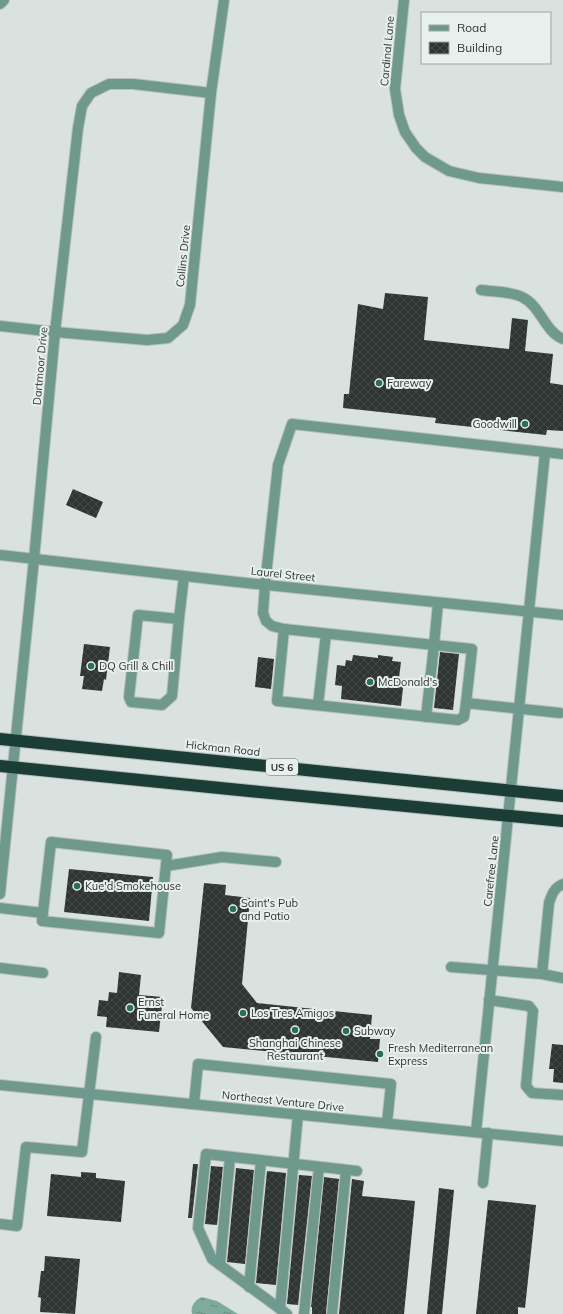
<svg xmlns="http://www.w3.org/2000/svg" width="563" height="1314" font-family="Mulish,sans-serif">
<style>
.water{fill:url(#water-ripples)}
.building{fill:url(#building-cross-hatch)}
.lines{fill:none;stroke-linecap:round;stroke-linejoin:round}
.minor-casing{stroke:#b8bfbd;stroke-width:12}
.highway-casing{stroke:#b8bfbd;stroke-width:14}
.minor{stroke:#6f998c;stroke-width:10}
.highway{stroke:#1a3e35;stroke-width:12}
.poi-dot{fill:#2b6d5c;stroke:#e7f0ed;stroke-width:1.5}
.labels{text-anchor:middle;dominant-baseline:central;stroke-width:4;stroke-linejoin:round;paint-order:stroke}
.shield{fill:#e7f0ed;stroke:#686c6b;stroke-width:1}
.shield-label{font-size:10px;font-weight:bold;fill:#313433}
.street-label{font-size:11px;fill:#313433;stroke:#e7f0ed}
.poi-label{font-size:11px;fill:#313433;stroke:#e7f0ed;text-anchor:start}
</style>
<defs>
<pattern id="water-ripples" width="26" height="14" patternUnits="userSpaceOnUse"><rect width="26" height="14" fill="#7eab9d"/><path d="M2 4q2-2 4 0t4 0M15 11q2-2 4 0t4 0" fill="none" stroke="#688c81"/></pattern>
<pattern id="building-cross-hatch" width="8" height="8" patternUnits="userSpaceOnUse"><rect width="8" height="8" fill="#2e3533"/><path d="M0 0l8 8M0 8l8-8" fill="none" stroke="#444a48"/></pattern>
</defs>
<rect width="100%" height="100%" fill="#dae2e0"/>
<path class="water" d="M202 1297 217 1301 238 1314H192C190 1306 195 1300 202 1297Z"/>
<g class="building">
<polygon points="385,293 428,297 424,340 509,349 512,318 528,320 525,351 553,354 550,383 563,385 563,431 547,430 546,435 435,423 436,418 343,408 344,394 349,394 358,304 383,309"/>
<polygon points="73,489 103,502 96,518 66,505"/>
<polygon points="84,644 110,647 106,680 104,679 102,691 82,689 84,676 80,676"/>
<polygon points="440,652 459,654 453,710 434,708"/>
<polygon points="353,655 378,658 378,655 393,657 392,661 401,662 399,678 404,679 401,706 341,699 342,686 335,685 337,665 345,666 346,660 352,661"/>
<polygon points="258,657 274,659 271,689 255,687"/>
<polygon points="69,869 153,877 149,921 64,912"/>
<polygon points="204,883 226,885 225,895 250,898 242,984 257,1003 372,1015 370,1039 380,1039 378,1062 223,1047 191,1008"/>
<polygon points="119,972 141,975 139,995 163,997 159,1032 106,1027 107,1017 97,1016 99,1000 108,1001 109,992 117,993"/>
<polygon points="552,1044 563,1045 563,1083 553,1082 554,1069 549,1069"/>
<polygon points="193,1164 198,1164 192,1218 188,1218"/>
<polygon points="211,1166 223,1167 217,1225 205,1224"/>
<polygon points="236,1168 254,1170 245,1264 227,1262"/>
<polygon points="267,1171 286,1173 276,1285 256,1283"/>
<polygon points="81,1172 96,1173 96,1178 125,1181 121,1222 47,1216 51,1174 81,1177"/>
<polygon points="299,1175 312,1176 298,1305 287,1304"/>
<polygon points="324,1177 339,1179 326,1314 312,1314 312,1307 311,1307"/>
<polygon points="352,1179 364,1181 362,1196 415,1201 404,1314 339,1314"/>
<polygon points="439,1188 454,1190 442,1314 427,1314"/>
<polygon points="488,1200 536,1205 525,1308 518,1307 518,1314 476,1314"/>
<polygon points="45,1256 80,1259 75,1314 40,1312 41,1298 38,1297 41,1271 44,1271"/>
</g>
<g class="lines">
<g class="minor-casing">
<g id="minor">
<polyline points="404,0 395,89 399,115 405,132 416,148 425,157 449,171 479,178 563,187"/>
<polyline points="0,4 4,0"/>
<path d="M481 290C494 292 510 291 522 297 541 306 544 331 563 339"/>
<polyline points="0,326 55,332 147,340 168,338 183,325 190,305 211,93 224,0"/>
<polyline points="0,555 246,583 563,615"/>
<polyline points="438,603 434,645 472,649 466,703 560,713"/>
<polyline points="179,619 172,696 162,705 131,702 129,697 138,615 179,619 184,576"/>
<polyline points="284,629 277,701 458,720 464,717 466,703"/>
<polyline points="318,705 326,634"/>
<polyline points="426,717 434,645 284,629 272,626 266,621 263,613 265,585 278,465 292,424 563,454"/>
<polygon points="51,842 167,855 159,933 42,921"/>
<polyline points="166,866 222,857 276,862"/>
<polyline points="0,894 34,559 55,332 78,128 82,106 91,93 109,84 133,84 211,93"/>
<polyline points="0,908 43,913"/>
<polyline points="451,967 542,974 563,978"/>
<polyline points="0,968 43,973"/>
<path d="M542 974 549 903C552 894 554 888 563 884"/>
<polyline points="489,1000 529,1006 533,1011 526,1086 532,1093 563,1095"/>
<polyline points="0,1085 563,1141"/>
<polyline points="194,1104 198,1064 391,1084 387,1123"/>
<polyline points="476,1132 545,453"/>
<polyline points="483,1183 488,1133"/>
<polyline points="0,1224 17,1226 26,1147 82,1152 96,1037"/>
<polyline points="220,1265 230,1157"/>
<polyline points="249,1287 261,1161"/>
<polyline points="280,1309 298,1114"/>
<polyline points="287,1314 212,1259 198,1228 206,1154 357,1171"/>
<polyline points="304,1314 319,1167"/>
<polyline points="332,1314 346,1170"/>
</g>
</g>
<g class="highway-casing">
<g id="highway">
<polyline points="0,739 563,796"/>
<polyline points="0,766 260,792 563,821"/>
</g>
</g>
<use href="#minor" class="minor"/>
<use href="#highway" class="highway"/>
</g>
<g class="poi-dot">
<circle cx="379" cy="383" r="4"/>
<circle cx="525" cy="424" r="4"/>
<circle cx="91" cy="666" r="4"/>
<circle cx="370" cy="682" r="4"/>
<circle cx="77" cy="886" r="4"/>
<circle cx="233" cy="909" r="4"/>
<circle cx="130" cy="1008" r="4"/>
<circle cx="243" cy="1013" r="4"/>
<circle cx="295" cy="1030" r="4"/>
<circle cx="346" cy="1031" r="4"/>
<circle cx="380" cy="1054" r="4"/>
</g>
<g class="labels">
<rect class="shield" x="266" y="759" width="32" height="16" rx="3"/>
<g class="shield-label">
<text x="282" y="767">US 6</text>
</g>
<g class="street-label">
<text transform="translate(387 51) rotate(-85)">Cardinal Lane</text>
<text transform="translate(183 256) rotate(-84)">Collins Drive</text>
<text transform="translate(40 366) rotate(-85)">Dartmoor Drive</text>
<text transform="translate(283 574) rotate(6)">Laurel Street</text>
<text transform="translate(223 748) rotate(6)">Hickman Road</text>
<text transform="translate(491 871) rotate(-84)">Carefree Lane</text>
<text transform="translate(283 1101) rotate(6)">Northeast Venture Drive</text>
</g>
<g class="poi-label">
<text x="387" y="383">Fareway</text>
<text x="517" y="424" text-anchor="end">Goodwill</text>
<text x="99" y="666">DQ Grill &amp; Chill</text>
<text x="378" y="682">McDonald's</text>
<text x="85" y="886">Kue'd Smokehouse</text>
<text x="241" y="903">Saint's Pub<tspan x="241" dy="13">and Patio</tspan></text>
<text x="138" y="1002">Ernst<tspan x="138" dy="13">Funeral Home</tspan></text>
<text x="251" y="1013">Los Tres Amigos</text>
<text x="354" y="1031">Subway</text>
<text x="295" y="1043" text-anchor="middle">Shanghai Chinese<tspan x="295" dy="13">Restaurant</tspan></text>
<text x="388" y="1048">Fresh Mediterranean<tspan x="388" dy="13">Express</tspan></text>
</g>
</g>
<rect x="421" y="12" width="130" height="52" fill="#e7f0ed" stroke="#9ea5a3"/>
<rect x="429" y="25" width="20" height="6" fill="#6f998c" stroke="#9ea5a3"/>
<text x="457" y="32" font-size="12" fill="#313433">Road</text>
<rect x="429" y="42" width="20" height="12" fill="url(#building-cross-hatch)" stroke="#9ea5a3"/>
<text x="457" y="52" font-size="12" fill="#313433">Building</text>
</svg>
